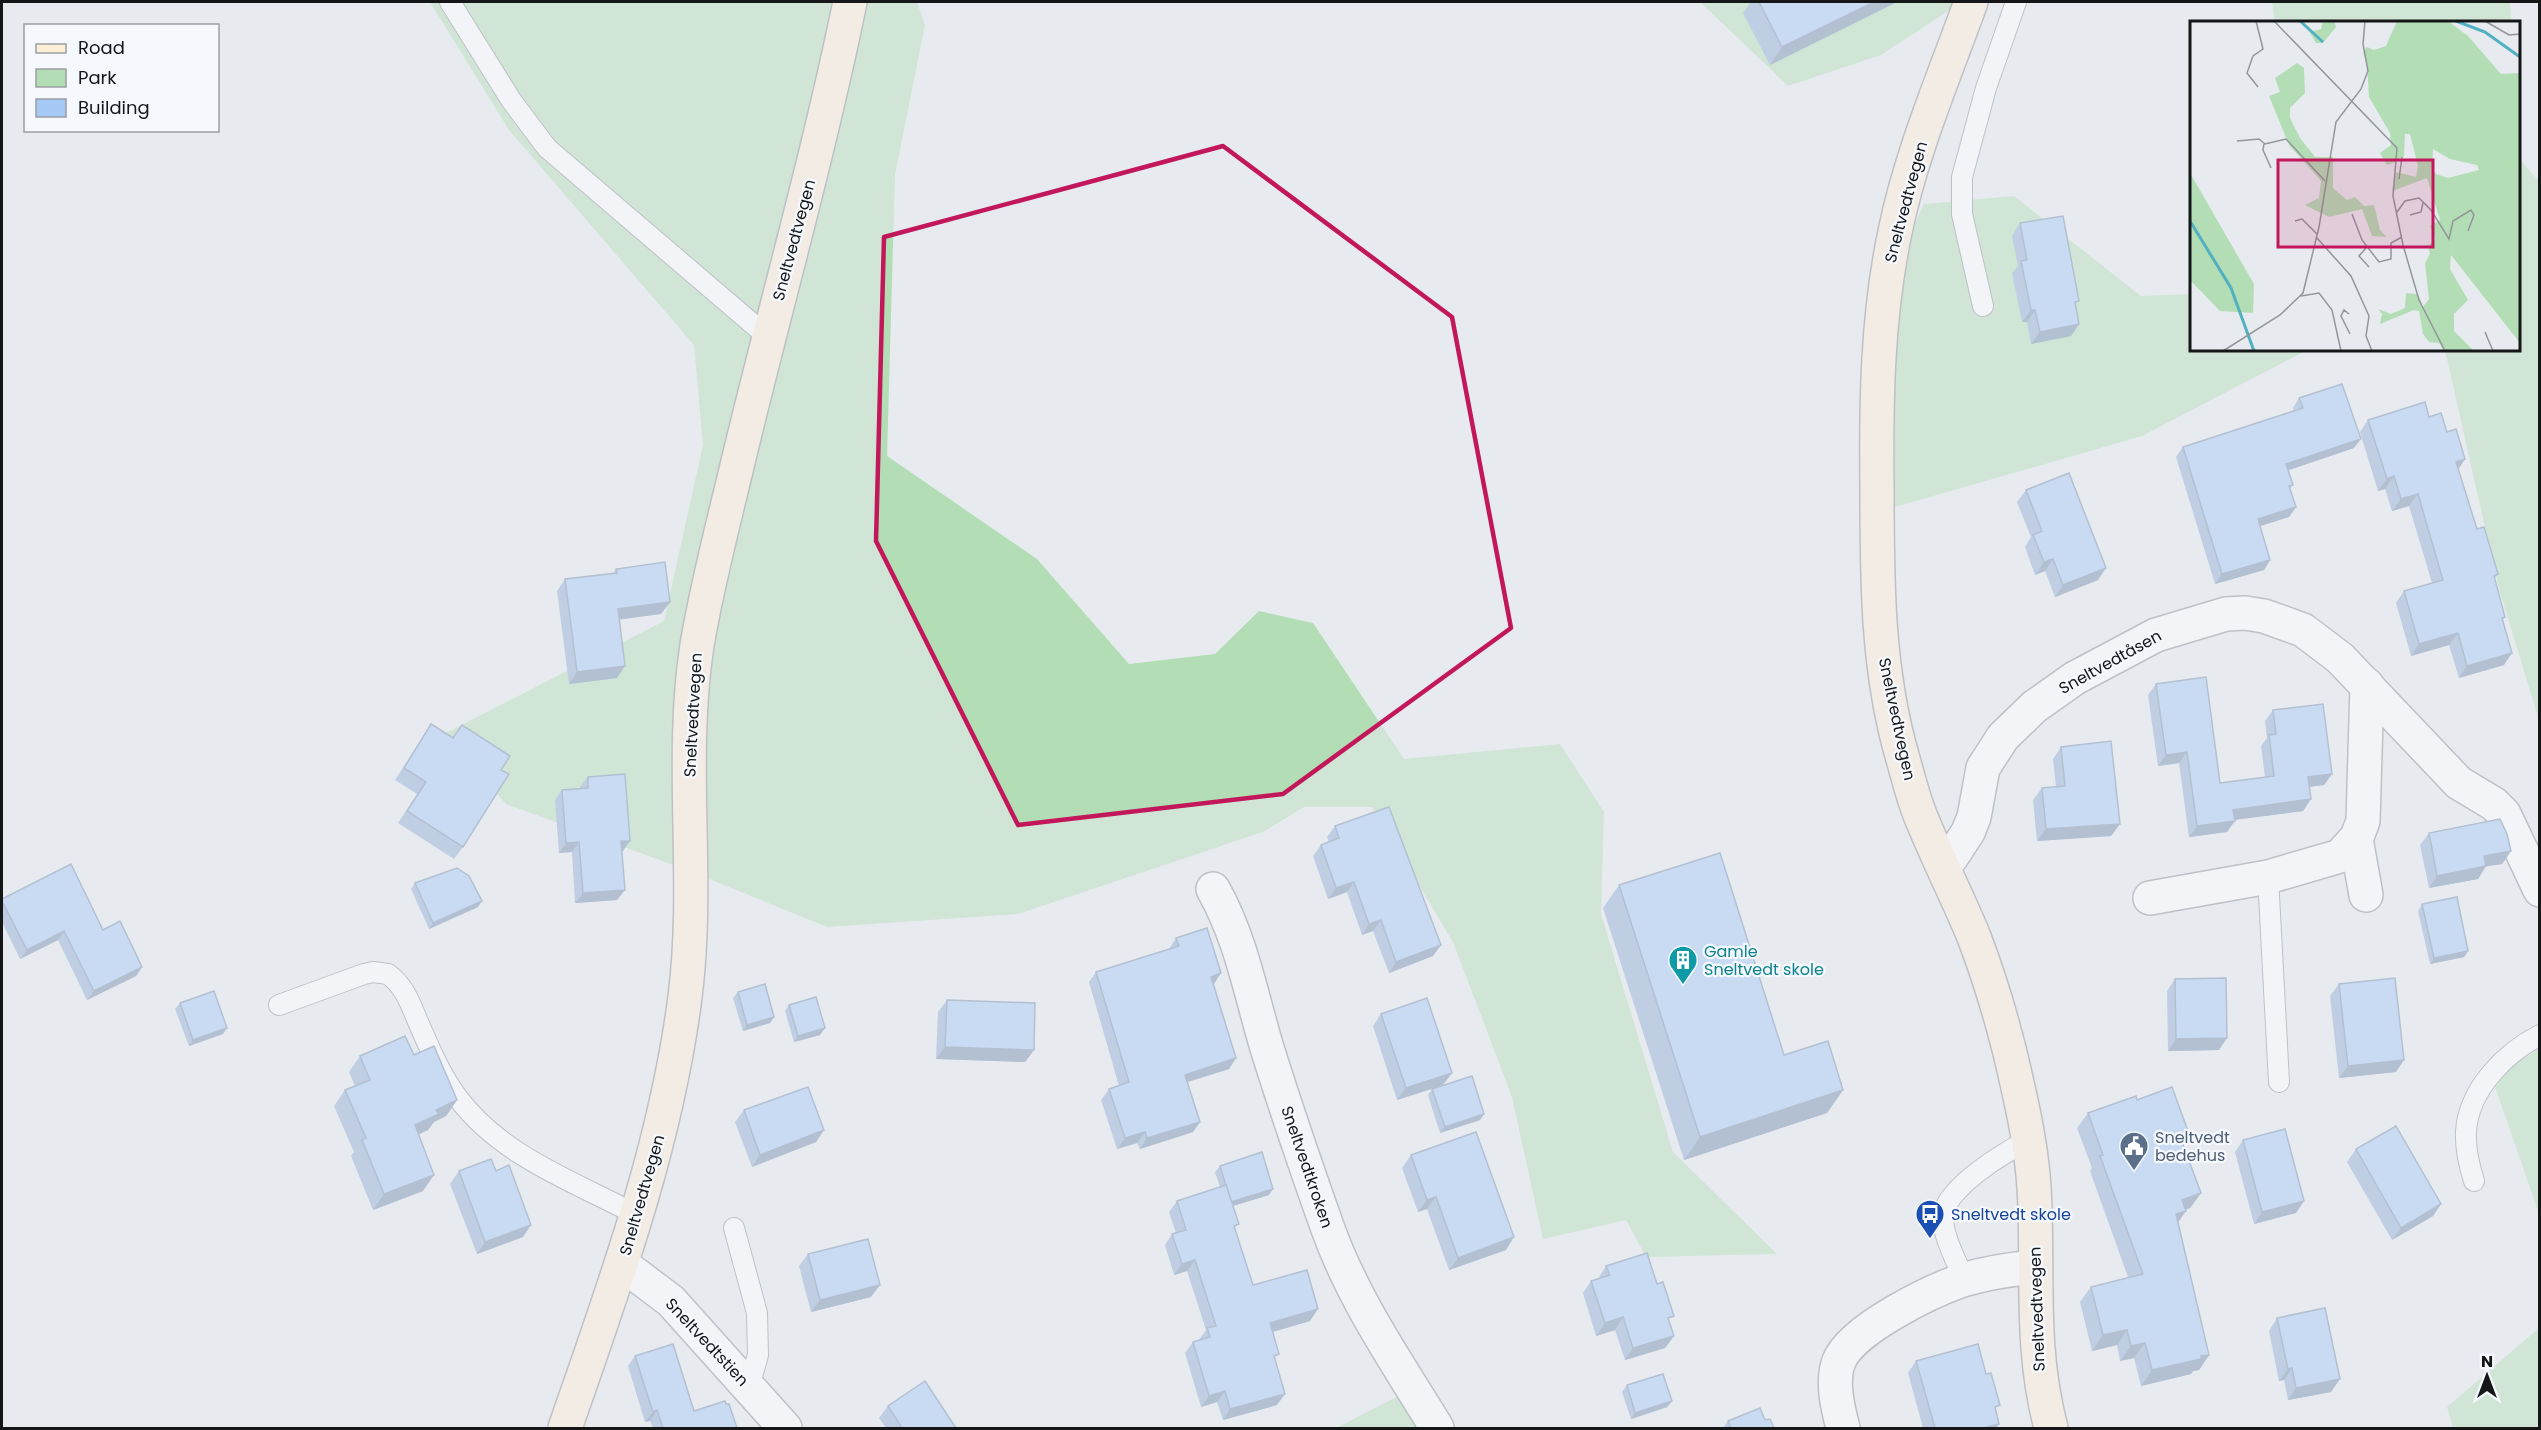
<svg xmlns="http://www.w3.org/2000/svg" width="2541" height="1430" font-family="Poppins,sans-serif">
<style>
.green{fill:#b3ddb5}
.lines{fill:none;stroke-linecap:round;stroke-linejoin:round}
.lane-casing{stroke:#8b8e93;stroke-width:22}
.street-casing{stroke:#8b8e93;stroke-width:36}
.secondary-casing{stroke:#8b8e93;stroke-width:36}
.lane{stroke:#fff;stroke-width:20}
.street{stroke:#fff;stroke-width:33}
.secondary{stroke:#feeed6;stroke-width:33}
.wall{fill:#8eacd3}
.shaded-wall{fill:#748cac}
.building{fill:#a5c8f5;stroke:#748cac;stroke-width:1.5}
.marked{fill:none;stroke:#c2185b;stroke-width:4.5;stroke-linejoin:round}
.labels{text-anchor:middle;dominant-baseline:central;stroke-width:4.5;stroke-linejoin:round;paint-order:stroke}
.street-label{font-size:16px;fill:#141617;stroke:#f5f9fe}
.culture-label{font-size:16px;fill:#0d838f;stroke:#f5f9fe;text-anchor:start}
.service-label{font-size:16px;fill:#4e5e75;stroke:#f5f9fe;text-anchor:start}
.transit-label{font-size:16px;fill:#164399;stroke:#f5f9fe;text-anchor:start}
.inset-river{fill:none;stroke:#52b1c1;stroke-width:3}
.inset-road{fill:none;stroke:#939699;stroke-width:1.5}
.view{fill:#c2185b;fill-opacity:0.15;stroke:#c2185b;stroke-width:3}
.inset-edge{fill:none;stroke:#141617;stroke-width:3}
</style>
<rect width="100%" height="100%" fill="#e7ebf0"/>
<g class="green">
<polygon points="430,2 917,2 925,25 895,175 887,456 1037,559 1129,664 1215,654 1259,611 1313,623 1404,759 1560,744 1604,812 1601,914 1673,1152 1777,1254 1646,1257 1626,1220 1543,1239 1512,1097 1453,942 1372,807 1304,807 1263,832 1018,914 827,927 687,870 506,804 444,734 664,621 703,445 694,345 509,130"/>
<polygon points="1700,2 1962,2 1881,55 1788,86"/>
<polygon points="2272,2 2510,2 2511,22 2275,22"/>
<polygon points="2519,159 2540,182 2539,720 2499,589 2445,350 2518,350"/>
<polygon points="2014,196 2141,296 2191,294 2192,350 2307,350 2142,436 1871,514 1894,270 1924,204"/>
<polygon points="2539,1049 2539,1214 2492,1078"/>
<polygon points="2539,1328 2539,1428 2453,1428 2447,1407"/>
<polygon points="1416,1387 1444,1428 1336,1428"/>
</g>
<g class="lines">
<g class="lane-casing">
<g id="lane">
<polyline points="450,2 511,100 547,148 768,337"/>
<polyline points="1983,306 1962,214 1962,177 1986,88 2016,2"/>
<polyline points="2268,877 2279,1082"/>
<path d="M279 1005 364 974 373 972 388 974C405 986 411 1006 419 1024 430 1049 441 1076 458 1098 501 1156 575 1182 637 1215"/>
<path d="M2474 1181C2469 1165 2465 1148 2466 1131 2469 1089 2505 1053 2540 1035"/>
<polyline points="734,1228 757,1313 758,1355 749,1387"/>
<path d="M1964 1280C1957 1261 1943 1238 1943 1217 1943 1190 2005 1151 2028 1141"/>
</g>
</g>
<g class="street-casing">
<g id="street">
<polyline points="2356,839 2366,895"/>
<polyline points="1942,864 1951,858 1968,832 1974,817 1983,768 2003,737 2034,707 2075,678 2156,635 2226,614 2245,613 2264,616 2303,630 2340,658 2459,783 2494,804 2504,814 2540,890"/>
<path d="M1213 889C1241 938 1251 995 1267 1048 1286 1109 1307 1170 1328 1229 1354 1301 1398 1364 1437 1428"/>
<polyline points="2150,898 2268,877 2340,856 2357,837 2363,821 2367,685"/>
<polyline points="622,1264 671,1301 785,1428"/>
<path d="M1843 1428C1838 1409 1831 1381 1839 1361 1852 1329 1931 1291 1963 1280 1986 1273 2012 1269 2035 1267"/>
</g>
</g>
<g class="secondary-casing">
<g id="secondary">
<path d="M1971 2C1944 77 1911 153 1895 232 1877 317 1876 403 1877 489 1877 580 1877 671 1903 759 1909 780 1914 802 1923 822 1939 861 1958 898 1974 937 1993 987 2008 1040 2019 1092 2026 1123 2032 1156 2034 1187 2039 1271 2029 1345 2051 1428"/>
<path d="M565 1428C614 1287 666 1146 685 997 700 880 679 762 697 645 707 585 723 525 737 466 774 311 818 158 850 2"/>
</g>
</g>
<use href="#lane" class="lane"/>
<use href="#street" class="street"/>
<use href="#secondary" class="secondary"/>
</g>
<g class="wall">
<polygon points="1751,2 1897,2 1770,65 1743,13"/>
<polygon points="2020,223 2076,306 2079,324 2071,336 2031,344 2027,322 2022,322 2012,273 2018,266 2012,236"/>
<polygon points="2299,398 2354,448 2289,470 2293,485 2290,489 2296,507 2289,517 2260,526 2270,560 2264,570 2215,584 2176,457 2183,447 2294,411 2293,408"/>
<polygon points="2429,417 2447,432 2465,459 2458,469 2477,529 2498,574 2494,579 2505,617 2503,620 2504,665 2459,678 2449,645 2411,656 2396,603 2404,591 2432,583 2409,506 2392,511 2385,489 2378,491 2360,432 2368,420"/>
<polygon points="2026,490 2098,580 2055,597 2045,571 2035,575 2025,547 2031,537 2017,502"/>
<polygon points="616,569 670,602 661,614 619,619 617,678 569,684 557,591 565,579 613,573"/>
<polygon points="2156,684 2220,783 2265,777 2261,746 2267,738 2265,721 2273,710 2332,774 2324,785 2309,787 2311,799 2303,811 2234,820 2227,832 2189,837 2179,763 2158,766 2148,695"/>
<polygon points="431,724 453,738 462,725 501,770 463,847 454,859 398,823 417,794 395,780"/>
<polygon points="2061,747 2120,824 2111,836 2037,841 2033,800 2042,788 2056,787 2053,759"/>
<polygon points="588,777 623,851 622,851 617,900 575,903 572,852 559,853 555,800 562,790 580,789 580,787"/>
<polygon points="1335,826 1433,956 1389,973 1373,931 1362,935 1347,892 1328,899 1313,856 1321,845 1329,842 1327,837"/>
<polygon points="2429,833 2511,851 2502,864 2486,866 2478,879 2429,888 2420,845"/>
<polygon points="415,883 478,907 429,929 411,889"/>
<polygon points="1619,885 1784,1055 1843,1090 1827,1113 1684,1160 1603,908"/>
<polygon points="2,899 103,930 142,967 136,976 87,1000 58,940 20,959 2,922"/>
<polygon points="2422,904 2468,951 2464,957 2430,964 2418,911"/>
<polygon points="1176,938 1214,984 1236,1058 1229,1069 1187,1082 1200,1122 1193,1132 1140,1149 1137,1143 1117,1149 1101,1100 1109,1089 1119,1086 1089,982 1096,972 1169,949"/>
<polygon points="2175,979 2219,1050 2168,1051 2167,991"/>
<polygon points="2339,984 2396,1072 2339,1078 2330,996"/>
<polygon points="738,992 774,1017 770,1023 743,1031 733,998"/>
<polygon points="947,1000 1034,1050 1025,1062 936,1059 938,1012"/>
<polygon points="180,1003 223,1034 189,1046 175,1009"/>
<polygon points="789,1005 820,1035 794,1042 785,1011"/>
<polygon points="1381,1014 1443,1085 1484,1114 1480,1120 1440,1133 1428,1095 1432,1089 1397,1100 1373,1026"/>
<polygon points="414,1055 457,1100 446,1116 434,1122 428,1130 419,1134 423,1191 373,1210 351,1156 354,1152 334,1106 345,1090 355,1086 349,1072 360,1056"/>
<polygon points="2137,1100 2181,1140 2201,1193 2190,1208 2185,1210 2178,1222 2209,1355 2199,1370 2193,1371 2191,1374 2141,1386 2134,1358 2120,1361 2117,1345 2092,1351 2080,1302 2091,1287 2128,1277 2090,1171 2092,1168 2077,1128 2088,1113"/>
<polygon points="744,1110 824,1130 816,1142 752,1167 735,1122"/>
<polygon points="2243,1140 2296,1213 2254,1224 2235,1152"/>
<polygon points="2356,1149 2441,1204 2433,1216 2392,1240 2347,1162"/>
<polygon points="1411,1155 1506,1250 1449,1270 1427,1209 1418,1212 1402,1168"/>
<polygon points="1220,1166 1269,1195 1233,1206 1235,1229 1253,1285 1310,1321 1272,1332 1275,1360 1277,1405 1223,1420 1217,1402 1201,1407 1185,1353 1193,1342 1199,1340 1206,1330 1187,1271 1174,1275 1165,1245 1172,1234 1176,1233 1169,1212 1177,1201 1220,1187 1215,1172"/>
<polygon points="459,1171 523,1237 477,1254 450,1184"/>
<polygon points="808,1254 871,1297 811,1312 799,1266"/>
<polygon points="1606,1266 1670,1323 1674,1336 1665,1348 1625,1360 1615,1330 1596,1336 1583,1293 1591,1281 1598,1279"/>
<polygon points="2277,1318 2331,1392 2288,1400 2284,1380 2279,1381 2269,1331"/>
<polygon points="635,1356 694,1411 737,1428 653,1428 650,1421 645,1422 628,1366"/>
<polygon points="1916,1361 1996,1411 1999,1424 1996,1428 1923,1428 1908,1373"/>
<polygon points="1627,1385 1672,1401 1667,1407 1631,1419 1622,1392"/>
<polygon points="888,1406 956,1428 886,1428 879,1418"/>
<polygon points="1765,1420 1774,1428 1723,1428 1728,1421"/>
</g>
<g class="shaded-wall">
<polygon points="1874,2 1897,2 1770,65 1782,47"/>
<polygon points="2031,310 2035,310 2027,322 2022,322"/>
<polygon points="2079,324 2071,336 2031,344 2040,332"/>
<polygon points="2361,439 2354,448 2280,473 2286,464"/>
<polygon points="2465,459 2457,471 2456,462"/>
<polygon points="2394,476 2385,489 2378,491 2387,479"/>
<polygon points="2418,494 2409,506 2392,511 2401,499"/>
<polygon points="2296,507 2289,517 2251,529 2258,519"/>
<polygon points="2053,559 2045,571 2035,575 2044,562"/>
<polygon points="2270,560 2264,570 2215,584 2222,574"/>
<polygon points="2106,568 2098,580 2055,597 2063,585"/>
<polygon points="670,602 661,614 609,621 618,609"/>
<polygon points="2458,633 2449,645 2411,656 2419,644"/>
<polygon points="2512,653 2504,665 2459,678 2467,666"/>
<polygon points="625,666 617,678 569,684 577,672"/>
<polygon points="2187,752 2179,763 2158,766 2166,755"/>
<polygon points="2332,774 2324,785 2300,788 2308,777"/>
<polygon points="2311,799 2303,811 2225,821 2233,810"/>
<polygon points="2235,821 2227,832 2189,837 2197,826"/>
<polygon points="2120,824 2111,836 2037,841 2046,829"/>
<polygon points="621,841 630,841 623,851 614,851"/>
<polygon points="579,842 572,852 559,853 566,843"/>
<polygon points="2511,851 2502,864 2476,868 2484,856"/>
<polygon points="2486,866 2478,879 2429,888 2437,876"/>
<polygon points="1354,882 1347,892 1328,899 1336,888"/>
<polygon points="625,890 617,900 575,903 583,893"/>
<polygon points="482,901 478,907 429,929 433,923"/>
<polygon points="1381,920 1373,931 1362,935 1369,924"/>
<polygon points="64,931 58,940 20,959 27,950"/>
<polygon points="1441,945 1433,956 1389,973 1396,962"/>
<polygon points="2468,951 2464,957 2430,964 2434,958"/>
<polygon points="142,967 136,976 87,1000 94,991"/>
<polygon points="1221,973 1214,984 1211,977"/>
<polygon points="774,1017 770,1023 743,1031 747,1025"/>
<polygon points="227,1028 223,1034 189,1046 193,1040"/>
<polygon points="825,1028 820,1035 794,1042 798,1036"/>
<polygon points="2227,1038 2219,1050 2168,1051 2176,1039"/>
<polygon points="945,1047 1034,1050 1025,1062 936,1059"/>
<polygon points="1236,1058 1229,1069 1178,1085 1185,1075"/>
<polygon points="2404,1060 2396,1072 2339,1078 2348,1066"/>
<polygon points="1452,1073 1443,1085 1397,1100 1406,1088"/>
<polygon points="1843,1090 1827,1113 1684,1160 1700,1137"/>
<polygon points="457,1100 446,1116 434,1122 428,1130 404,1141 415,1125 436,1110"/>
<polygon points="1484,1114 1480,1120 1440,1133 1445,1127"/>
<polygon points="1200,1122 1193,1132 1140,1149 1147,1138"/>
<polygon points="824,1130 816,1142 752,1167 760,1155"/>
<polygon points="2188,1131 2177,1146 2179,1134"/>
<polygon points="1145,1132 1137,1143 1117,1149 1125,1138"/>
<polygon points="434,1175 423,1191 373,1210 384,1194"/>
<polygon points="1273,1189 1269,1195 1226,1208 1231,1202"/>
<polygon points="2201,1193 2190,1208 2171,1215 2182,1200"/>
<polygon points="1436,1197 1427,1209 1418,1212 1427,1200"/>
<polygon points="2304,1201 2296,1213 2254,1224 2262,1212"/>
<polygon points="2441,1204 2433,1216 2392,1240 2401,1228"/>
<polygon points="2186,1211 2175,1227 2176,1214"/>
<polygon points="531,1225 523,1237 477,1254 485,1242"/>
<polygon points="1514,1237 1506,1250 1449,1270 1458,1258"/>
<polygon points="1195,1260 1187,1271 1174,1275 1182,1264"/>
<polygon points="880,1285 871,1297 811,1312 820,1300"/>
<polygon points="1318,1309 1310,1321 1262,1335 1270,1323"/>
<polygon points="1623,1317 1615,1330 1596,1336 1605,1323"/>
<polygon points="2127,1330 2117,1345 2092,1351 2103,1335"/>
<polygon points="1674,1336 1665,1348 1625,1360 1633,1348"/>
<polygon points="2145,1343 2134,1358 2120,1361 2131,1346"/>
<polygon points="2209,1355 2199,1370 2193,1371 2191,1374 2141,1386 2152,1370"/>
<polygon points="2292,1368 2284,1380 2279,1381 2288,1369"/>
<polygon points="2340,1379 2331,1392 2288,1400 2296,1388"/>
<polygon points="1225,1391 1217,1402 1201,1407 1209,1396"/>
<polygon points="1285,1394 1277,1405 1223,1420 1230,1409"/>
<polygon points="1672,1401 1667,1407 1631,1419 1635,1413"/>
<polygon points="657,1410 650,1421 645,1422 653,1412"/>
<polygon points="1999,1424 1996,1428 1983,1428"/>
</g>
<g class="building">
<polygon points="1759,2 1874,2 1782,47"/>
<polygon points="2063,216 2079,301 2075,302 2079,324 2040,332 2035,310 2031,310 2021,261 2027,260 2020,223"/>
<polygon points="2342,384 2361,439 2286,464 2293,485 2289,486 2296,507 2258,519 2270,560 2222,574 2183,447 2303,408 2299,398"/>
<polygon points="2425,402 2429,417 2441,413 2447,432 2456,429 2465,459 2456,462 2477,529 2484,527 2498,574 2494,576 2505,617 2502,618 2512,653 2467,666 2458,633 2419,644 2404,591 2443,580 2418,494 2401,499 2394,476 2387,479 2368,420"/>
<polygon points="2069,473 2106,568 2063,585 2053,559 2044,562 2033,535 2042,531 2026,490"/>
<polygon points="665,562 670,602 618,609 625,666 577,672 565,579 617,573 616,569"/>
<polygon points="2206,677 2220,783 2274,776 2269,735 2276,734 2273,710 2323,704 2332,774 2308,777 2311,799 2233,810 2235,821 2197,826 2187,752 2166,755 2156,684"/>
<polygon points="431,724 453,738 462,725 510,756 501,770 509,774 463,847 407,811 426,782 404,768"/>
<polygon points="2111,741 2120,824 2046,829 2042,788 2065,786 2061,747"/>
<polygon points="625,774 630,841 621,841 625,890 583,893 579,842 566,843 562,790 588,788 588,777"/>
<polygon points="1389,807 1441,945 1396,962 1381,920 1369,924 1354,882 1336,888 1321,845 1339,838 1335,826"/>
<polygon points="2500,819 2507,834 2511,851 2484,856 2486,866 2437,876 2429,833"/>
<polygon points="1720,853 1784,1055 1828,1041 1843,1090 1700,1137 1619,885"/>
<polygon points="71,864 103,930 120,921 142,967 94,991 64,931 27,950 2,901 2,899"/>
<polygon points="457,868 469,876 482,901 433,923 415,883"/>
<polygon points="2457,897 2468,951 2434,958 2422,904"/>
<polygon points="1207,928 1221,973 1211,977 1236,1058 1185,1075 1200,1122 1147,1138 1145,1132 1125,1138 1109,1089 1129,1082 1096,972 1179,946 1176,938"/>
<polygon points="2226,978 2227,1038 2176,1039 2175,979"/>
<polygon points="2395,978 2404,1060 2348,1066 2339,984"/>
<polygon points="765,984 774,1017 747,1025 738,992"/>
<polygon points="214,991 227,1028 193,1040 180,1003"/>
<polygon points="816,997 825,1028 798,1036 789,1005"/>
<polygon points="1427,998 1452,1073 1406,1088 1381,1014"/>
<polygon points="947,1000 1035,1003 1034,1050 945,1047"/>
<polygon points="405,1036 414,1055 434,1046 457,1100 436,1110 439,1114 415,1125 434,1175 384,1194 362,1140 366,1138 345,1090 370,1080 360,1056"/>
<polygon points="1472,1076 1484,1114 1445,1127 1432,1089"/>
<polygon points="808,1087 824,1130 760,1155 744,1110"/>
<polygon points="2172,1087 2188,1131 2179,1134 2201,1193 2182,1200 2186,1211 2176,1214 2209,1355 2201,1356 2201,1359 2152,1370 2145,1343 2131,1346 2127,1330 2103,1335 2091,1287 2143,1274 2100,1156 2103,1155 2088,1113 2136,1096 2137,1100"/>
<polygon points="2396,1126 2441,1204 2401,1228 2356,1149"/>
<polygon points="2285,1129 2304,1201 2262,1212 2243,1140"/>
<polygon points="1476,1132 1514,1237 1458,1258 1436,1197 1427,1200 1411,1155"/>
<polygon points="1262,1152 1273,1189 1231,1202 1220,1166"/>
<polygon points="491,1159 496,1171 509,1165 531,1225 485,1242 459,1171"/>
<polygon points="1226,1185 1239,1224 1234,1226 1253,1285 1307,1270 1318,1309 1270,1323 1279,1354 1274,1356 1285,1394 1230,1409 1225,1391 1209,1396 1193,1342 1210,1337 1207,1328 1216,1326 1195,1260 1182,1264 1172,1234 1186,1230 1177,1201"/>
<polygon points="868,1239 880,1285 820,1300 808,1254"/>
<polygon points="1647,1253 1657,1284 1663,1282 1674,1316 1668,1318 1674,1336 1633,1348 1623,1317 1605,1323 1591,1281 1610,1275 1606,1266"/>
<polygon points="2325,1308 2340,1379 2296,1388 2292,1368 2288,1369 2277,1318"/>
<polygon points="673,1344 694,1411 725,1401 726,1404 729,1404 737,1428 663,1428 657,1410 653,1412 635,1356"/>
<polygon points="1978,1344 1986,1374 1991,1373 2000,1405 1995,1407 1999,1424 1983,1428 1935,1428 1916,1361"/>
<polygon points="1663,1374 1672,1401 1635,1413 1627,1385"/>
<polygon points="925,1381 956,1428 902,1428 888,1406"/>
<polygon points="1760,1408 1765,1420 1770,1419 1774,1428 1731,1428 1728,1421"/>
</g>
<path d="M0 0H2541V1430H0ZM1223 146 1452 317 1511 628 1283 794 1018 825 876 541 884 237Z" fill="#e7ebf0" fill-opacity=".55" fill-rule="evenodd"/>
<path class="marked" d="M1223 146 1452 317 1511 628 1283 794 1018 825 876 541 884 237Z"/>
<defs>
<g id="building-pin" transform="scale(1.5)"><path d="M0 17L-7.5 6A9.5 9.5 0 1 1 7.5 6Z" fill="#0f9aa8" stroke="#f5f9fe"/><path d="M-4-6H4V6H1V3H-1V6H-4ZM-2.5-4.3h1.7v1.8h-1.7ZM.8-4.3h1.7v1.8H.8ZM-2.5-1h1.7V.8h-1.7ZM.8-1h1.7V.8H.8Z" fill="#fff"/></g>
<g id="civic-pin" transform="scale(1.5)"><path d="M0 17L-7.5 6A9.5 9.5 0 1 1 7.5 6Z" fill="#5c6f8a" stroke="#f5f9fe"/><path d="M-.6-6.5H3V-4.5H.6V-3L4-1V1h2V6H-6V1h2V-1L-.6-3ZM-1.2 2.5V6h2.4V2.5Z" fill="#fff"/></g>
<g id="bus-pin" transform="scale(1.5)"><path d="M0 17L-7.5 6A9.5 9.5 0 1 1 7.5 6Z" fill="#1a4fb4" stroke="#f5f9fe"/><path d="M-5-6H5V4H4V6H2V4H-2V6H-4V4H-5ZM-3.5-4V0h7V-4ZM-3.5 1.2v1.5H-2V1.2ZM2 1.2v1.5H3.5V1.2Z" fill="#fff"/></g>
</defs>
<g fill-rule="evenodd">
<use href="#building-pin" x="1683" y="960"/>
<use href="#civic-pin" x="2134" y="1146"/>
<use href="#bus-pin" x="1930" y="1214"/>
</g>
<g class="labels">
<g class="street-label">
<text transform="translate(1906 202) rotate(-75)">Sneltvedtvegen</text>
<text transform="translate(794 240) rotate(-75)">Sneltvedtvegen</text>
<text transform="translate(2110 662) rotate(-29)">Sneltvedtåsen</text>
<text transform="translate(693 715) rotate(-87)">Sneltvedtvegen</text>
<text transform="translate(1897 719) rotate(78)">Sneltvedtvegen</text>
<text transform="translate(1307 1167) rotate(71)">Sneltvedtkroken</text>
<text transform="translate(642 1195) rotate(-74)">Sneltvedtvegen</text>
<text transform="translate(2037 1309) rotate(-92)">Sneltvedtvegen</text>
<text transform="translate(707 1342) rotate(47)">Sneltvedtstien</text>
</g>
<g class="culture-label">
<text x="1704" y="951">Gamle<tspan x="1704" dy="18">Sneltvedt skole</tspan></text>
</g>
<g class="service-label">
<text x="2155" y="1137">Sneltvedt<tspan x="2155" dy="18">bedehus</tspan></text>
</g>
<g class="transit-label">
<text x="1951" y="1214">Sneltvedt skole</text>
</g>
</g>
<g transform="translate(2190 21)">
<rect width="330" height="330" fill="#e7ebf0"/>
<path d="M113 0 123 10 131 8 133 0H144L146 6 133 22H126ZM207 0H258L278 15 311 53 330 52V322L261 234 260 248 278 279 264 293V310L284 330H254L249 322 239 321 233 313 229 290 224 289 190 303 192 293 188 288 201 293 215 287 216 272 228 273 233 286 239 278 235 242 240 233 238 225 245 218 240 205 250 199 237 157 202 170 206 151 226 156 228 145 220 113H215L214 135 203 142 197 144 190 132 201 124 200 112 179 76 177 41 173 31 177 26 184 29 196 25ZM243 128 260 138 287 144 289 149 258 157 246 153 242 149ZM107 42 114 47 115 72 100 87V97L110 117 125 136H143V167L157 179 165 176 174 185 184 184 190 209 197 216 182 215 172 188 139 196 115 184 129 177 131 160 99 124 79 75 90 71 85 57ZM0 152 64 263 63 292 30 290 0 259Z" fill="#b3ddb5" fill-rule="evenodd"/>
<path class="inset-river" d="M110 0 133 21M266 0 295 11 330 36M0 200 41 267 64 330"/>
<path class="inset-road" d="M66 0 73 28 63 35 57 52 68 66M84 0 207 127 203 175 213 224 229 279 255 330M295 0 319 14 330 13M47 120 69 118 75 123 96 118 135 160M74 123 73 129 81 147M209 158 212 136M207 191 215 180 229 177 241 189 259 218 263 200 281 189 284 194 278 210M162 193 172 219 189 241 201 238V222L212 216M220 194 231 191 233 182M105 200 112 198 127 213M127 217 161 255 179 295 176 315 182 330M176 227 169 235 179 246M111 275 129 272 142 289 151 330M159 293 154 289 151 295 160 313M295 311 303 330M33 330 90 294 113 272 129 206 146 101 171 68 178 50 173 23 175 0"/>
<path class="view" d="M88 139H243V226H88Z"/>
<rect width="330" height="330" class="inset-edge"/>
</g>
<rect width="2541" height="1430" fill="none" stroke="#141617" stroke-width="6"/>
<rect x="24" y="24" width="195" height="108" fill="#f5f9fe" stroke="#9b9ea2" stroke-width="1.5"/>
<rect x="36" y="44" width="30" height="9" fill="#feeed6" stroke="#9b9ea2" stroke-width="1.5"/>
<text x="78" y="54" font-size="18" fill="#141617">Road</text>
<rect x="36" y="69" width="30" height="18" fill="#b3ddb5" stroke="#9b9ea2" stroke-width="1.5"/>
<text x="78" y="84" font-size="18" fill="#141617">Park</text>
<rect x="36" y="99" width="30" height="18" fill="#a5c8f5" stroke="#9b9ea2" stroke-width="1.5"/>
<text x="78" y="114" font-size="18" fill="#141617">Building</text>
<g transform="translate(2487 1376)" stroke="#f5f9fe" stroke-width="4.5" paint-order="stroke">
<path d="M0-4.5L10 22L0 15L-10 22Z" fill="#141617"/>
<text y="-9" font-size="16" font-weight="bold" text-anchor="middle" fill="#141617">N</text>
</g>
</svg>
